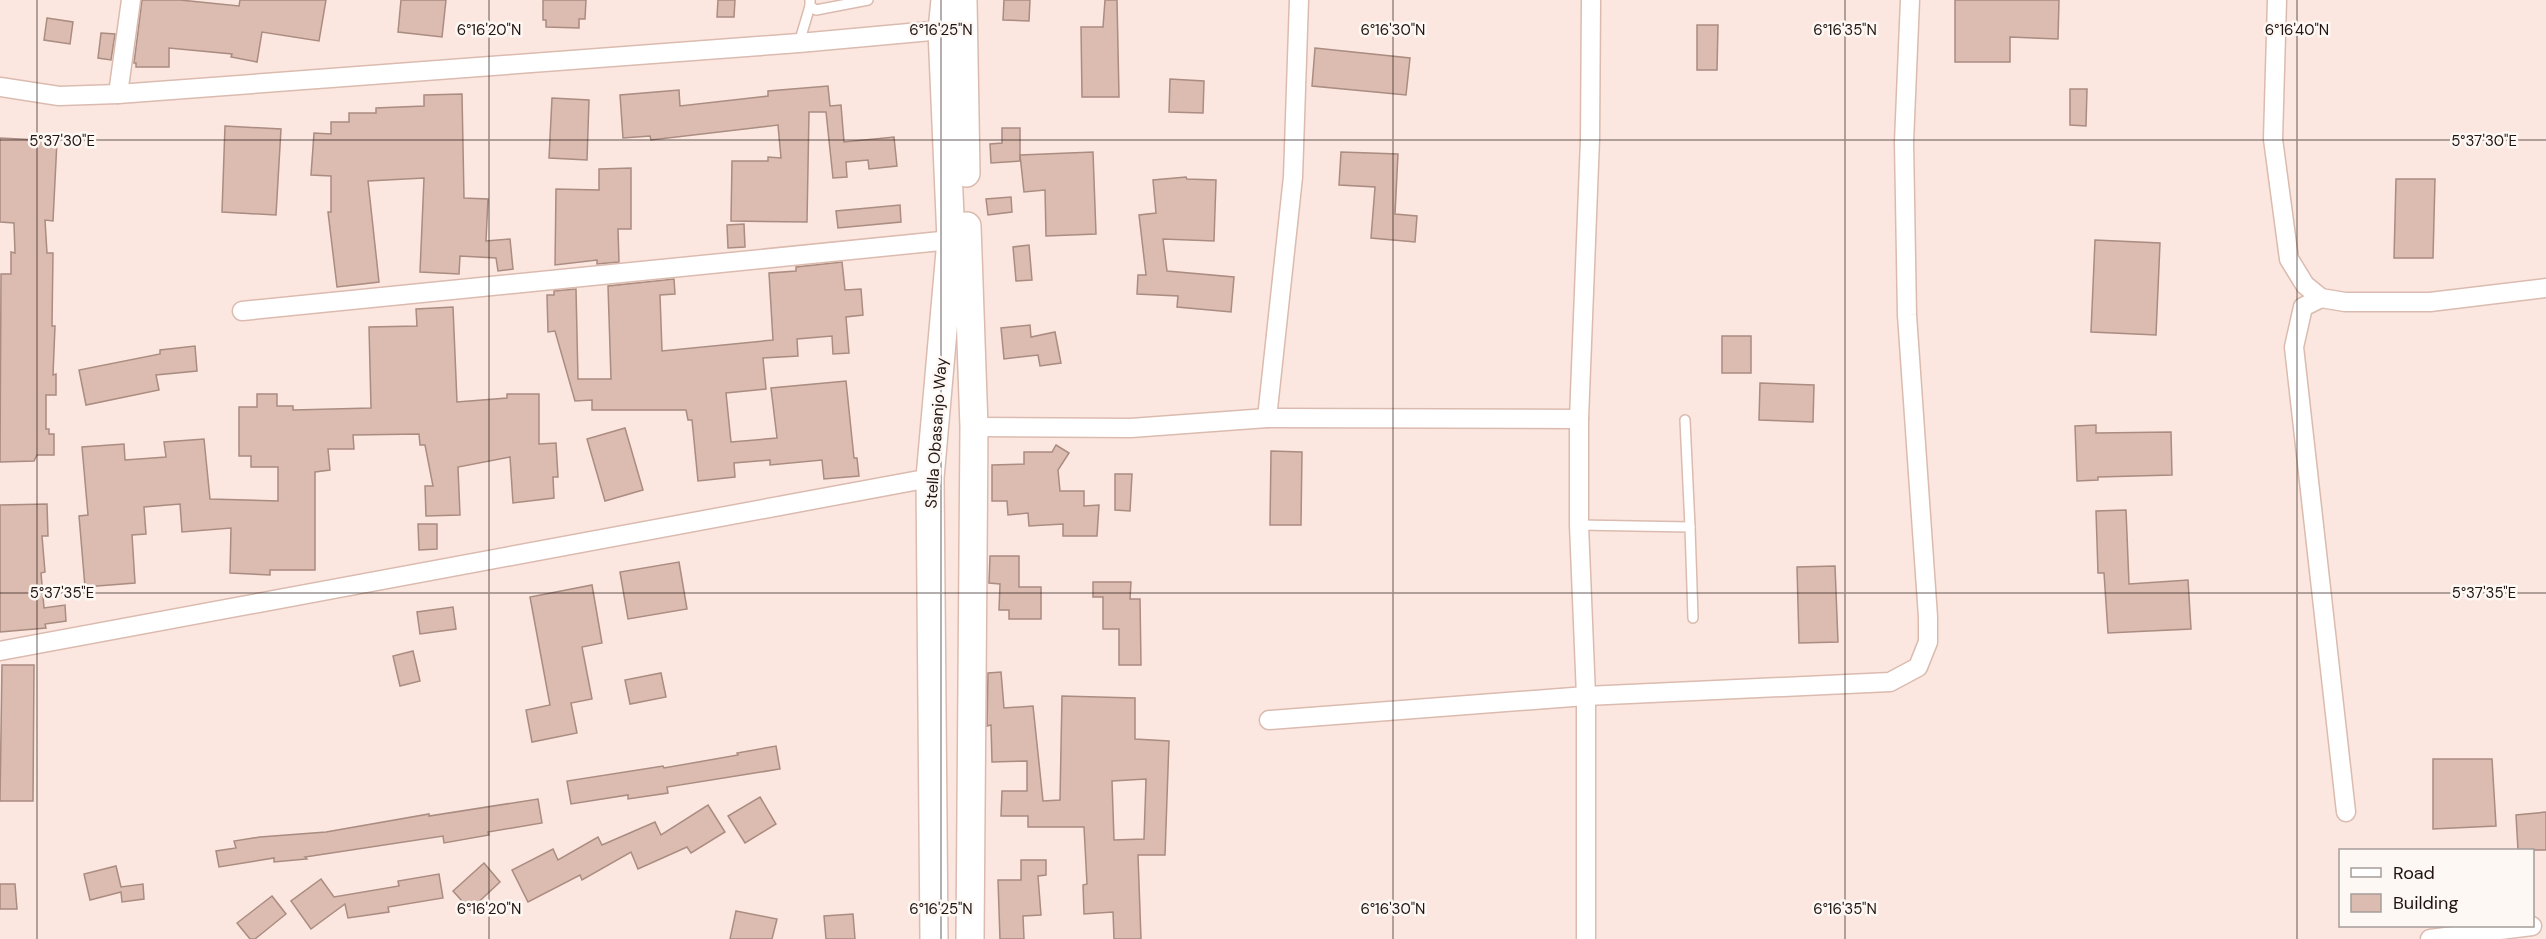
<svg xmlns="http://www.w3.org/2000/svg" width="2546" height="939" font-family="'DM Sans',sans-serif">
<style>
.building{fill:#dcbbb0;stroke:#aa8c81;stroke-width:1.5;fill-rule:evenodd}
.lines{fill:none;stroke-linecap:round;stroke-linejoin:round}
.lane-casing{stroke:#dbbbaf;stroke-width:12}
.street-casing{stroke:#dbbbaf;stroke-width:21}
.secondary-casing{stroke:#dbbbaf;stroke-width:30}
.lane{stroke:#fff;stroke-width:9}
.street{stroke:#fff;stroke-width:18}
.secondary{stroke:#fff;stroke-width:27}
.ticks{fill:none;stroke:#201410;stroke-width:1.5;stroke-opacity:0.45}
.labels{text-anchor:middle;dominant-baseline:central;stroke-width:5;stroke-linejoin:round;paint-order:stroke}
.street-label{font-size:16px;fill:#201410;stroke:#fef8f5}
.ticks-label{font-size:15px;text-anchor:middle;fill:#201410;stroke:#fef8f5;stroke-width:5;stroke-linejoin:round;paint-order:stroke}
</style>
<rect width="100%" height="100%" fill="#fbe7e0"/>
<g class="building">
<polygon points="142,0 180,0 239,6 240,0 326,0 319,41 262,32 257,62 231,57 232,54 169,48 169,67 136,67 136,63 134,63"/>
<polygon points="401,0 446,0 442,37 398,32"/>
<polygon points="543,0 586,0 585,19 579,19 579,28 546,27 546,20 543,20"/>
<polygon points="718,0 735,0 734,17 717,17"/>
<polygon points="1004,0 1030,0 1029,21 1003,20"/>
<polygon points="1105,0 1117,0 1119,97 1082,97 1081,27 1103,27"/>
<polygon points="1955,0 2059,0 2058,39 2010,37 2010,62 1955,62"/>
<polygon points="47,18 73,22 70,44 44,40"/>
<polygon points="1697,25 1718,25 1717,70 1697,70"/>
<polygon points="101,33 115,34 111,60 98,58"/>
<polygon points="1315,48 1410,58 1406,95 1312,86"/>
<polygon points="1170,79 1204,81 1203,113 1169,112"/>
<polygon points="828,86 830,106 841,105 844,142 894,137 897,166 869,169 868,160 846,162 847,177 833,178 826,112 809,112 807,222 731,221 732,161 768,161 768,157 781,158 778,125 651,140 650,136 623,138 620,95 679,90 680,106 768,96 768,91"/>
<polygon points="2070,89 2087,89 2086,126 2070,125"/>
<polygon points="462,94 464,198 488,199 486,241 510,239 513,269 498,271 496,258 460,256 459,274 420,272 424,178 368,181 379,282 337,287 328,212 331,212 331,176 311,175 314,133 331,134 331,122 349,122 349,113 376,113 376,108 424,106 424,95"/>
<polygon points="552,98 589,100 587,160 549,158"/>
<polygon points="225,126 281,129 276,215 222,212"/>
<polygon points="1002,128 1020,128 1020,161 991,163 990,144 1002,143"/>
<polygon points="0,138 57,141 53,221 45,220 47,253 53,253 52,326 55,326 53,375 56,374 56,395 46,395 46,429 49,429 49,434 54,434 54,455 37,455 34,461 0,462 1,274 11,274 11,252 15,253 14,223 0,222"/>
<polygon points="1093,152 1096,234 1046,236 1045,190 1024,192 1020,155"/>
<polygon points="1341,152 1398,154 1395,214 1417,216 1415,242 1371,238 1375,187 1339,185"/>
<polygon points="631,168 631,229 618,229 619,262 597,264 597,260 555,265 556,189 599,190 599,169"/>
<polygon points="1186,177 1187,179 1216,180 1214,241 1163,239 1167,271 1234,277 1231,312 1177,307 1178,296 1137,294 1138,275 1146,275 1139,215 1156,213 1153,180"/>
<polygon points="2396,179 2435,179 2433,258 2394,258"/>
<polygon points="1011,197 1012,212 988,215 986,199"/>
<polygon points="900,205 901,222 838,228 836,211"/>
<polygon points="744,224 745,247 728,248 727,225"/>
<polygon points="2095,240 2160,243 2156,335 2091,332"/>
<polygon points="1029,245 1032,280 1016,281 1013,247"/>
<polygon points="842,262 845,290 861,289 863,315 846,317 849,353 833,354 832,336 797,339 798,356 763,358 766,389 726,393 731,442 777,438 771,388 846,381 854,458 857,458 859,476 824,479 822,460 770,465 770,460 734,463 735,477 698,481 692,420 688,420 686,410 592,410 592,400 575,401 555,331 548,332 547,295 554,295 554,291 576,289 578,379 611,379 608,286 674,279 675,294 660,295 662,351 773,340 769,273 796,271 796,267"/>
<polygon points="453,307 457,402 507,398 507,394 539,394 539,444 556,443 558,477 553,477 554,498 513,503 510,457 458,467 460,515 426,516 425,486 433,486 425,445 420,445 419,434 353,435 354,449 328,449 330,470 315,472 315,570 270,570 270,575 230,573 231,528 182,532 180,504 144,507 146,534 132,535 135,583 85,587 79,516 88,515 82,447 124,444 125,460 166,457 164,442 204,439 210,499 278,501 278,467 251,467 251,456 239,456 239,407 257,407 257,394 277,394 277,406 293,406 293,410 371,408 369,327 417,326 416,309"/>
<polygon points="1030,325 1031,337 1055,332 1061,363 1040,366 1038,355 1004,359 1001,328"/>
<rect x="1722" y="336" width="29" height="37"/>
<polygon points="195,346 197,371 156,375 159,390 86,405 79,370 160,354 160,350"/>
<polygon points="1760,383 1814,385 1813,422 1759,420"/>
<polygon points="2096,425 2096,433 2171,432 2172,475 2098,477 2098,480 2077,481 2075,426"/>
<polygon points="625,428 643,490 605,501 587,439"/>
<polygon points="1056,445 1069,453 1058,470 1060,491 1084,491 1084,506 1099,505 1097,536 1063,536 1063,524 1029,526 1028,513 1008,515 1007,501 992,501 992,465 1024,464 1024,452 1052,452"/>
<polygon points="1271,451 1302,452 1301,525 1270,525"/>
<polygon points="1115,474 1132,474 1130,511 1115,510"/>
<polygon points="47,504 48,536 42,536 45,572 41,573 44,608 65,605 66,621 45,624 46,628 0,632 0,505"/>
<polygon points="2126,510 2129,584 2188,580 2191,629 2108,633 2104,573 2098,573 2096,511"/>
<polygon points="418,524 437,524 437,549 419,550"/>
<polygon points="990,556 1019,556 1019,587 1041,587 1041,619 1009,619 1009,610 999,610 1000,584 989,583"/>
<polygon points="679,562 687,609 628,619 620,572"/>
<polygon points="1835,566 1838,642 1799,643 1797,567"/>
<polygon points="1093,582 1131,582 1130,599 1140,599 1141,665 1119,665 1119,629 1103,629 1103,597 1093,597"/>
<polygon points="592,585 602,643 582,647 592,699 571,703 577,733 532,742 526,710 550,705 530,597"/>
<polygon points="453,607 456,629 420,634 417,612"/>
<polygon points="413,651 420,681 400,686 393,656"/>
<polygon points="2,665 34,665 33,801 0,801"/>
<path d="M1001 672 1004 708 1033 706 1043 801 1060 800 1062 696 1135 698V739L1169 741 1165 855H1138L1141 939H1114L1113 912 1084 914 1083 885 1087 884 1084 827H1028V816H1001L1002 791H1027V761L992 762 991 725 987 726 988 673ZM1146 779 1144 839 1114 840 1112 781Z"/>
<polygon points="661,673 666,697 630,704 625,680"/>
<polygon points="776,746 780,769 667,787 668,793 628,799 628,795 571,804 567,781 663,766 664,768 738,755 737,753"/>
<polygon points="2433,759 2492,759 2496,826 2433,829"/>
<polygon points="760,797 776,824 745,843 728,816"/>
<polygon points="538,799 542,823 488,832 489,835 444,843 443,836 305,857 307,859 274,862 274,858 219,867 216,851 236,848 234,841 260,837 326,832 429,814 429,816"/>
<polygon points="708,805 725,832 691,853 687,847 638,869 631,852 582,880 580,875 528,902 512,870 553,849 558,860 598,837 602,845 655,822 661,835"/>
<polygon points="2546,812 2546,850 2518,850 2516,815"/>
<polygon points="1021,860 1046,860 1046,875 1038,876 1041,915 1023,916 1024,939 1000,939 998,880 1021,880"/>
<polygon points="484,863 500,882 470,910 453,891"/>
<polygon points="116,866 121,887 143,884 144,899 122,902 121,892 90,900 84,874"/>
<polygon points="439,874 443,898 388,907 389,912 348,918 345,904 311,929 291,901 321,879 334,897 399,886 398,881"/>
<polygon points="0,884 15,884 17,909 0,909"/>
<polygon points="272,896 286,914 255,939 250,939 237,923"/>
<polygon points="736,911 777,919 772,939 730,939"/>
<polygon points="853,914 855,939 826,939 824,916"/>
</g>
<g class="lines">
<g class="lane-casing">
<g id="lane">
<polyline points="810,0 810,6 816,10 868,0"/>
<polyline points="799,43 810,6"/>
<polyline points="1685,420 1690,527"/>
<polyline points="1579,525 1690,527 1693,618"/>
</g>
</g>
<g class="street-casing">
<g id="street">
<polyline points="2277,0 2273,139 2289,259 2305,285 2321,298 2345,302 2430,302 2546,288"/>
<polyline points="0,87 59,96 118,94 799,43 942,30"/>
<polyline points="118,94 131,0"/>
<polyline points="2321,298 2303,307 2294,347 2346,812"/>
<polyline points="242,311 951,240"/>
<polyline points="1267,418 1293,177 1299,0"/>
<polyline points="974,427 1131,428 1267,418 1579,419"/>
<polyline points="0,651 930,478"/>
<polyline points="1269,720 1586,696 1890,682 1918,667 1928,642 1928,617 1907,315 1904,142 1910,0"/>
<polyline points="1586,939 1586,696 1579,525 1579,419 1590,139 1591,0"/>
<polyline points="2430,939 2532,926"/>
</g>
</g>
<g class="secondary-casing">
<g id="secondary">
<polyline points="963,0 966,173"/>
<polyline points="967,226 974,427 970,939"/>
<polyline points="934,939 930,478 951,240 942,30 945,0"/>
</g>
</g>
<use href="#lane" class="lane"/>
<use href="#street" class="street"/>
<use href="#secondary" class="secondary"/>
</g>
<path class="ticks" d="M37 0V939M489 0V939M941 0V939M1393 0V939M1845 0V939M2297 0V939M0 140H2546M0 593H2546"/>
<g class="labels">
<g class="street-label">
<text transform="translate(936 433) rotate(-86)">Stella Obasanjo Way</text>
</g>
</g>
<g class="ticks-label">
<text x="489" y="35">6°16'20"N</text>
<text x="941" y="35">6°16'25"N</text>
<text x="1393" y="35">6°16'30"N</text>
<text x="1845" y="35">6°16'35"N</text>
<text x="2297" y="35">6°16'40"N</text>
<text x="2484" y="146">5°37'30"E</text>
<text x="62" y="146">5°37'30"E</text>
<text x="2484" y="598">5°37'35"E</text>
<text x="62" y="598">5°37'35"E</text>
<text x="489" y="914">6°16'20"N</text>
<text x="941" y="914">6°16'25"N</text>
<text x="1393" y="914">6°16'30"N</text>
<text x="1845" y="914">6°16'35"N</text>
</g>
<rect x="2339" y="849" width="195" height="78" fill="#fef8f5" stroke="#a59d99" stroke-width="1.5"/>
<rect x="2351" y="868" width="30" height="9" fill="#ffffff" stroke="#a59d99" stroke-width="1.5"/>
<text x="2393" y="879" font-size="18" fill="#201410">Road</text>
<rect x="2351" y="894" width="30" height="18" fill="#dcbbb0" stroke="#a59d99" stroke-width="1.5"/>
<text x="2393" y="909" font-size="18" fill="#201410">Building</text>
</svg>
